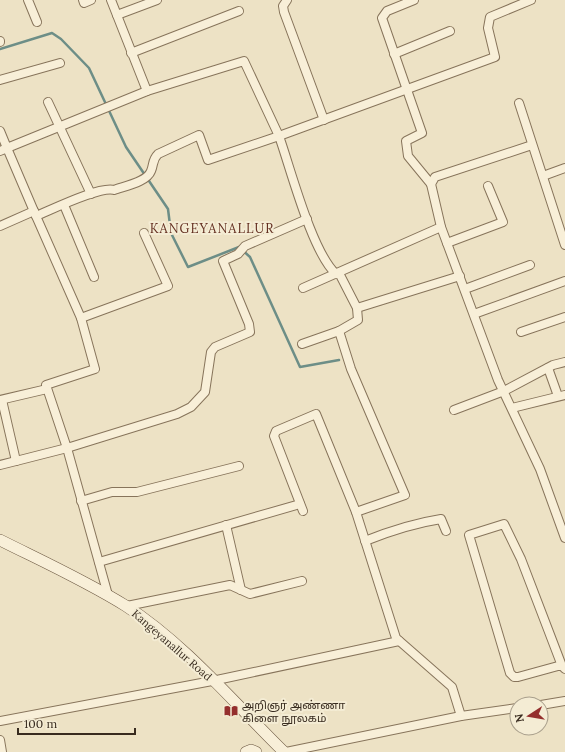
<svg xmlns="http://www.w3.org/2000/svg" width="565" height="752" font-family="Lora,'Noto Sans Tamil',serif">
<style>
.lines{fill:none;stroke-linecap:round;stroke-linejoin:round}
.stream{stroke:#6d8e87;stroke-width:2.5}
.street-casing{stroke:#87745b;stroke-width:10}
.secondary-casing{stroke:#69553f;stroke-width:12}
.street{stroke:#f8efd8;stroke-width:8}
.secondary{stroke:#f8efd8;stroke-width:11}
.labels{text-anchor:middle;dominant-baseline:central;stroke-width:4;stroke-linejoin:round;paint-order:stroke}
.street-label{font-size:11px;fill:#382b1f;stroke:#f4ecd4}
.poi-label{font-size:11px;fill:#382b1f;stroke:#f4ecd4;text-anchor:start}
.quarter-label{font-size:13px;letter-spacing:1px;fill:#632f20;stroke:#f4ecd4}
</style>
<rect width="100%" height="100%" fill="#ede2c5"/>
<g class="lines">
<polyline class="stream" points="0,49 52,33 61,39 89,68 126,147 168,209 171,233 188,267 239,247 250,257 300,367 339,360"/>
<g class="street-casing">
<g id="street">
<polyline points="28,0 37,22"/>
<polyline points="83,0 84,3 91,0"/>
<polyline points="111,0 147,91"/>
<polyline points="287,0 283,6 284,12 324,120"/>
<polyline points="414,0 387,11 382,18 422,133 406,141 408,156 431,184"/>
<polyline points="117,15 157,0"/>
<polyline points="0,41 0,42"/>
<polyline points="131,53 239,11"/>
<polyline points="394,54 450,31"/>
<polyline points="0,80 60,63"/>
<polyline points="48,102 91,194"/>
<polyline points="519,103 565,245"/>
<path d="M0 131 7 148 147 91 244 61 279 136 208 160 199 135 158 154C152 160 154 164 151 171 147 182 125 186 114 190 100 186 53 209 36 216L81 318 168 286 144 233"/>
<polyline points="0,151 7,148 36,216"/>
<polyline points="543,176 565,168"/>
<polyline points="64,205 94,277"/>
<polyline points="0,226 34,211"/>
<polyline points="441,227 498,380 540,469 565,538"/>
<polyline points="447,243 503,222 488,186"/>
<polyline points="339,273 357,308 460,276"/>
<path d="M336 274C312 252 291 170 279 136L495 57 488 28 490 17 531 0"/>
<polyline points="303,288 441,227 431,184 435,177 532,145"/>
<polyline points="465,289 530,265"/>
<polyline points="474,314 565,281"/>
<polyline points="81,318 95,369 46,385 67,448 177,414 191,407 205,392 211,352 215,347 250,332 249,324 223,261 238,254 245,246 307,219"/>
<polyline points="339,331 358,320 357,308"/>
<polyline points="521,332 565,317"/>
<polyline points="302,344 339,331 351,369 405,495 356,512"/>
<polyline points="548,368 558,396"/>
<polyline points="0,400 47,389"/>
<polyline points="2,400 16,461 67,448 108,595"/>
<polyline points="512,408 565,395"/>
<polyline points="454,410 504,391 553,365 565,362"/>
<polyline points="0,465 16,461"/>
<polyline points="81,501 112,492 137,492 239,466"/>
<polyline points="303,511 274,436 276,431 316,414 356,512 396,638 452,687 461,716"/>
<polyline points="226,525 241,590"/>
<path d="M365 541C390 531 415 523 441 519L446 531"/>
<polyline points="99,562 300,504"/>
<polyline points="127,606 230,585 250,594 302,581"/>
<polyline points="562,666 521,559 504,524 469,535 510,673 514,677 518,677 558,666 562,666 565,669"/>
<polyline points="541,705 565,701"/>
<polyline points="0,721 212,681 399,641"/>
<polyline points="0,740 2,752"/>
<polyline points="286,752 461,716 517,708"/>
</g>
</g>
<g class="secondary-casing">
<g id="secondary">
<path d="M0 540C42 561 86 581 126 606 185 644 234 703 284 752"/>
<polyline points="246,752 251,750 256,752"/>
</g>
</g>
<use href="#street" class="street"/>
<use href="#secondary" class="secondary"/>
</g>
<defs>
<g id="library-bare" transform="scale(1.08)"><path d="M-6-4Q-3-5.5-.7-3.5V5Q-3 3-6 4ZM6-4Q3-5.5 .7-3.5V5Q3 3 6 4Z" fill="#942f2d" stroke="#f4ecd4" stroke-width="2.5" paint-order="stroke"/></g>
</defs>
<g fill-rule="evenodd">
<use href="#library-bare" x="231" y="711"/>
</g>
<g class="labels">
<g class="street-label">
<text transform="translate(172 645) rotate(41)">Kangeyanallur Road</text>
</g>
<g class="poi-label">
<text x="242" y="705">அறிஞர் அண்ணா<tspan x="242" dy="13">கிளை நூலகம்</tspan></text>
</g>
<g class="quarter-label">
<text x="212" y="228">KANGEYANALLUR</text>
</g>
</g>
<g transform="translate(529 716) rotate(258)"><circle r="19" fill="#f4ecd4" stroke="#a99f8c"/>
<path d="M0-3L7 15L0 10L-7 15Z" fill="#942f2d"/>
<text y="-6" font-size="11" font-weight="bold" text-anchor="middle" fill="#382b1f">N</text>
</g>
<path d="M18 728v6h117v-6" fill="none" stroke="#382b1f" stroke-width="2"/>
<text x="24" y="728" font-size="12" fill="#382b1f" stroke="#f4ecd4" stroke-width="3" paint-order="stroke">100 m</text>
</svg>
